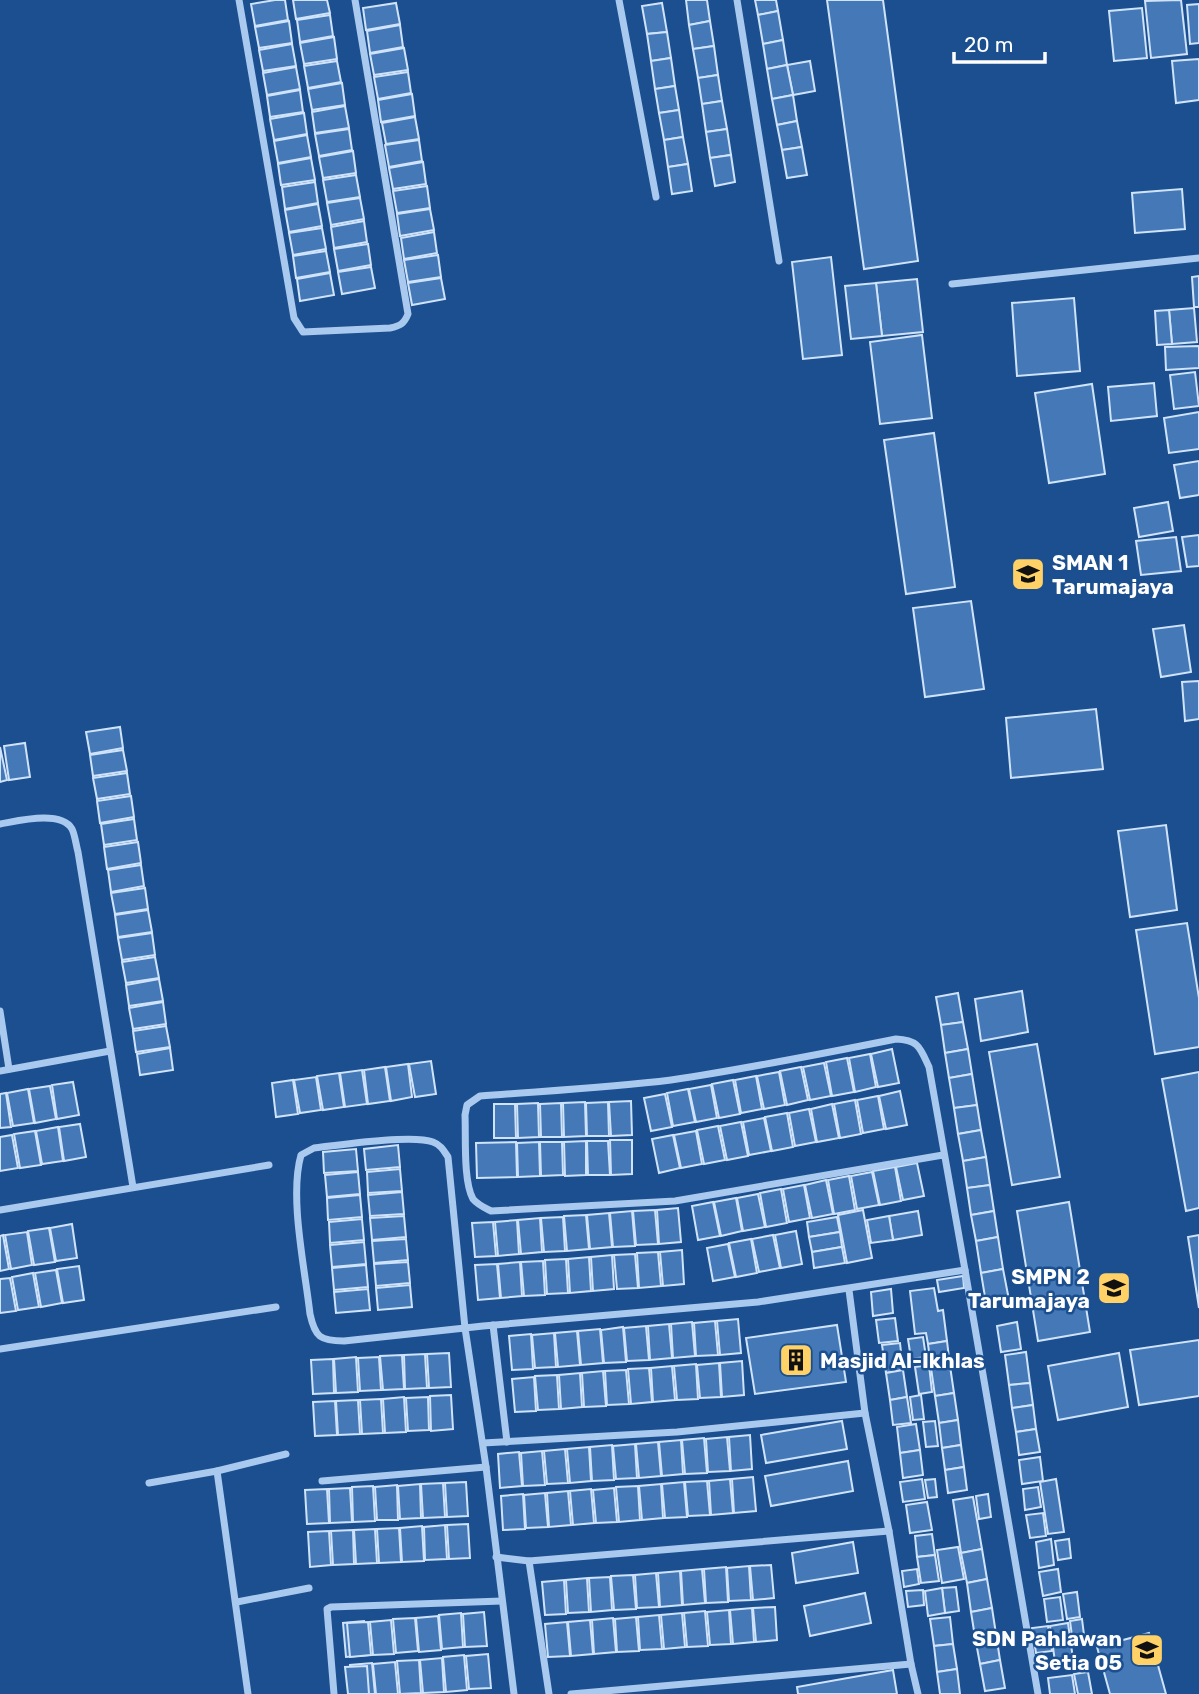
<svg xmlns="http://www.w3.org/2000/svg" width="1199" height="1694" font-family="Rubik,sans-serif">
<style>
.building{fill:#4478b7;stroke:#cfe3fa;stroke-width:2}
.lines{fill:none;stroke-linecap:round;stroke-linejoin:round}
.minor{stroke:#a9c9ee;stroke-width:7}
.labels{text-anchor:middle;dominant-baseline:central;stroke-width:5;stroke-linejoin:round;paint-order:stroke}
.poi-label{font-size:21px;font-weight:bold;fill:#fff;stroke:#1b4f8f;text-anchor:start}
</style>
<rect width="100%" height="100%" fill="#1b4f8f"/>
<g class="building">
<polygon points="275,0 285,0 288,20 255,26 251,4"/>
<polygon points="293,0 327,0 330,13 296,19"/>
<polygon points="686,0 707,0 710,21 689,25"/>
<polygon points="755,0 776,0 778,11 758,15"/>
<polygon points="827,0 883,0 918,261 864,269"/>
<polygon points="1181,0 1187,54 1151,58 1145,1"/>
<polygon points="396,3 400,24 366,30 363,8"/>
<polygon points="662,3 667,32 647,34 642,6"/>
<polygon points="1199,4 1199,43 1190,44 1187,5"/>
<polygon points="1142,8 1147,58 1114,61 1109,11"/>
<polygon points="778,11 783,40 763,44 758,15"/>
<polygon points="330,15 333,36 300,42 297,20"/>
<polygon points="289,21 292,43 259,48 255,27"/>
<polygon points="710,21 714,46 693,49 689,25"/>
<polygon points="400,25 403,47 370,53 367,31"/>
<polygon points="667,32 671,58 651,61 647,34"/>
<polygon points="334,37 337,59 304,64 300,43"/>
<polygon points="783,40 787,65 767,69 763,44"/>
<polygon points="292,44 296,66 263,71 259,50"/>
<polygon points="714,46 718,75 698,78 693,49"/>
<polygon points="404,48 408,70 374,75 370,54"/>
<polygon points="671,58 675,86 655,89 651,61"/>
<polygon points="1199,59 1199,100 1176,103 1172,61"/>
<polygon points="337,61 341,82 308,88 304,66"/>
<polygon points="810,61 815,91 793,95 787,65"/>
<polygon points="787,65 793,95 772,99 767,69"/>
<polygon points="296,67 300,89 267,95 263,73"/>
<polygon points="408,72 411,93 378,99 374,77"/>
<polygon points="718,75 722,101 702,104 698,78"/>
<polygon points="342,83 345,105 312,110 308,89"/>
<polygon points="675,86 679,110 659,113 655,89"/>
<polygon points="300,90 303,112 270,117 267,96"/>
<polygon points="412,94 415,116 381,122 378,100"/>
<polygon points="793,95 797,121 777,125 772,99"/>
<polygon points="722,101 727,129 706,132 702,104"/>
<polygon points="345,106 349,128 315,133 312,112"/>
<polygon points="679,110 683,137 664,140 659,113"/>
<polygon points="304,113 307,134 274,140 270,119"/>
<polygon points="415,117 419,139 386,144 382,123"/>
<polygon points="797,121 802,147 782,150 777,125"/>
<polygon points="349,129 352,150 319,156 315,134"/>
<polygon points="727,129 731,155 710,158 706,132"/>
<polygon points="307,135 311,157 278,163 274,141"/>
<polygon points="683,137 688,164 668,167 664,140"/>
<polygon points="419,140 422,161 389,167 385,145"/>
<polygon points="802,147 807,175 787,178 782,150"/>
<polygon points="353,151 356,173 323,178 319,157"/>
<polygon points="731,155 735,182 715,186 710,158"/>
<polygon points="311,158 315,180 281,185 278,164"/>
<polygon points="423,162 426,184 393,189 389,168"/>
<polygon points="688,164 692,191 672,194 668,167"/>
<polygon points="356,175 360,197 327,202 323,180"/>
<polygon points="315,182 318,203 285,209 282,187"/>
<polygon points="427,186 430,208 397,213 393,191"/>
<polygon points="1182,189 1185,229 1135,233 1132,193"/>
<polygon points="360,198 364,219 331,225 327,203"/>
<polygon points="318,204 322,226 289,232 285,210"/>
<polygon points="430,209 434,230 400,236 397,214"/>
<polygon points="364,221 367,242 334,248 331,227"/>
<polygon points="322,228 326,249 293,255 289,233"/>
<polygon points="434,232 437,253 404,259 401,238"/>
<polygon points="368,244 371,265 338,271 334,249"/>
<polygon points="326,251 330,272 296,278 293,256"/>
<polygon points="438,255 441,277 408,282 404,260"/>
<polygon points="831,257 842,355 803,359 792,262"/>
<polygon points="371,267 375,288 342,294 338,272"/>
<polygon points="330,273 334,295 300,301 297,279"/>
<polygon points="1199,276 1199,307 1194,307 1192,277"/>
<polygon points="441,278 445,299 412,305 408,283"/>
<polygon points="917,279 923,332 882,336 876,283"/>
<polygon points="876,283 882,336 851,339 845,286"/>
<polygon points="1074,298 1080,371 1017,376 1012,303"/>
<polygon points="1194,308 1197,342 1172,344 1169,310"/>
<polygon points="1169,310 1172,344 1157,345 1155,311"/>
<polygon points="922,335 932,418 880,424 870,342"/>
<polygon points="1199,346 1199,368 1166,370 1165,347"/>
<polygon points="1195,372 1199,406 1174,409 1170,375"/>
<polygon points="1154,383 1157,416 1111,421 1108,387"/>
<polygon points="1092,384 1105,474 1049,483 1035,393"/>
<polygon points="1199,412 1199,449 1169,453 1164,418"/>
<polygon points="934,433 955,587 906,594 884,440"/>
<polygon points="1199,461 1199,495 1180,498 1174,465"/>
<polygon points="1168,502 1173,531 1139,537 1134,508"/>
<polygon points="1199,535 1199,566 1187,567 1182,537"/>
<polygon points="1176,537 1181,571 1141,575 1136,541"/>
<polygon points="971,601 984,689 925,697 913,608"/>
<polygon points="1184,625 1191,672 1161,677 1153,629"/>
<polygon points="1199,681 1199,719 1185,721 1182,682"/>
<polygon points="1096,709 1103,769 1011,778 1006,718"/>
<polygon points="120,727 123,748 90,754 86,732"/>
<polygon points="25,743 30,777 9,780 4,746"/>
<polygon points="0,747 7,780 0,782"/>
<polygon points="123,750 127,771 93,776 90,755"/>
<polygon points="127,773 130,794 97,799 93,778"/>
<polygon points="131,796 134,817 100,823 97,801"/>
<polygon points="134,819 137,840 104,845 101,824"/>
<polygon points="1166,825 1177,910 1130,917 1118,831"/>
<polygon points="138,842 141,863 107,869 104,847"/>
<polygon points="141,865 144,886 111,892 108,870"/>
<polygon points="145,888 148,909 115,914 111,893"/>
<polygon points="148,910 152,932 118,937 115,915"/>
<polygon points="1187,923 1199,998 1199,1047 1155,1054 1136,930"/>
<polygon points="152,933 155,955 122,960 118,938"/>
<polygon points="155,957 159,978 126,983 122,962"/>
<polygon points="159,979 163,1001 129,1006 126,985"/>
<polygon points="1022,991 1028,1032 981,1041 975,999"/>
<polygon points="958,993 963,1022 941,1025 936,997"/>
<polygon points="163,1002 166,1024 133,1029 129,1008"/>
<polygon points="963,1022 968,1049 945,1053 941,1025"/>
<polygon points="166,1026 170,1047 136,1052 133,1031"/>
<polygon points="1037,1044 1060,1177 1012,1185 989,1052"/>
<polygon points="170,1048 173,1070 140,1075 137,1054"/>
<polygon points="892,1049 899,1083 878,1087 871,1054"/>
<polygon points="968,1049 972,1074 949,1078 945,1053"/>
<polygon points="870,1054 876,1087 855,1092 849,1058"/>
<polygon points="847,1058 854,1092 832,1096 826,1062"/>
<polygon points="431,1061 436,1094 415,1097 409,1064"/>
<polygon points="824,1063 831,1096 810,1100 803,1067"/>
<polygon points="408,1064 412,1097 391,1101 386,1067"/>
<polygon points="385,1067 390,1101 368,1104 364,1070"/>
<polygon points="801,1067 808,1100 787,1105 780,1071"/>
<polygon points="362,1070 367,1104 345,1107 340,1073"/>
<polygon points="779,1072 785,1105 764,1109 757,1076"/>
<polygon points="1199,1072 1199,1208 1186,1211 1162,1079"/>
<polygon points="339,1073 344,1107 323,1110 317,1076"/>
<polygon points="972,1074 977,1105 954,1108 949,1078"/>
<polygon points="756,1076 762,1109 741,1113 735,1080"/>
<polygon points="316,1077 321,1110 300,1113 294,1080"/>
<polygon points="293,1080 298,1114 276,1117 272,1083"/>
<polygon points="733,1080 740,1114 719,1118 712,1084"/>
<polygon points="73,1082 79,1115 57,1119 52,1085"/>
<polygon points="711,1085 717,1118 696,1122 689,1089"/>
<polygon points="50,1086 56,1119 35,1123 29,1089"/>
<polygon points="28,1089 34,1123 13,1126 7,1093"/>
<polygon points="688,1089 695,1122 673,1126 667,1093"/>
<polygon points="900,1091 907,1125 886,1129 879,1096"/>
<polygon points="6,1093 11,1127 0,1128 0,1094"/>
<polygon points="665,1094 672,1127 651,1131 644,1098"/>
<polygon points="878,1096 884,1129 863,1133 857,1100"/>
<polygon points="855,1100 861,1134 840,1138 834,1104"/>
<polygon points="631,1101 632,1135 611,1136 609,1102"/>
<polygon points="585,1102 586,1136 564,1137 563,1103"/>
<polygon points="608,1102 609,1136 587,1136 586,1103"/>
<polygon points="538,1103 539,1137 518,1138 517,1104"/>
<polygon points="561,1103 562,1137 541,1137 540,1104"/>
<polygon points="494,1104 515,1104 516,1138 494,1138"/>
<polygon points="832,1104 839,1138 817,1142 811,1109"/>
<polygon points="977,1105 981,1130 958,1134 954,1108"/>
<polygon points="809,1109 816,1142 795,1146 789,1113"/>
<polygon points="787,1113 793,1147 772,1151 765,1117"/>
<polygon points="764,1118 771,1151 749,1155 743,1122"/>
<polygon points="741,1122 748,1156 727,1160 720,1126"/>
<polygon points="80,1124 86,1157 64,1161 59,1127"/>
<polygon points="718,1126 725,1160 704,1164 697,1130"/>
<polygon points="58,1127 63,1161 42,1164 36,1131"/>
<polygon points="981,1130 986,1157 963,1161 958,1134"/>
<polygon points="35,1131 41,1165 20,1168 14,1134"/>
<polygon points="696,1131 702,1164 681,1168 674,1135"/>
<polygon points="12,1135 18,1168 0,1171 0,1137"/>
<polygon points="673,1135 680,1168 659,1173 652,1139"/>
<polygon points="610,1140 632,1140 632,1174 611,1175"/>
<polygon points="586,1141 586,1175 565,1176 564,1142"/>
<polygon points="587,1141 608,1141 610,1175 588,1175"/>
<polygon points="516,1142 517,1177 477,1178 476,1143"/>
<polygon points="539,1142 540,1176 518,1177 517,1143"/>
<polygon points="540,1142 562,1142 563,1175 541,1176"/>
<polygon points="398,1145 400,1167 366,1170 364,1149"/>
<polygon points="356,1149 358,1171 324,1173 323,1152"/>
<polygon points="986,1157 990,1185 967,1188 963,1161"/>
<polygon points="917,1163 924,1196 903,1200 896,1167"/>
<polygon points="895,1167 901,1201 880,1205 873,1171"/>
<polygon points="400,1169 402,1191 368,1193 367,1172"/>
<polygon points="358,1172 360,1194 327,1197 325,1175"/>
<polygon points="872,1172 879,1205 857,1209 851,1176"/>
<polygon points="849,1176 855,1210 834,1214 828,1180"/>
<polygon points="826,1180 833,1214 812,1218 805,1185"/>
<polygon points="804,1185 810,1218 789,1222 783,1189"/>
<polygon points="990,1185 994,1211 971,1215 967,1188"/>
<polygon points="781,1189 787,1223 766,1227 760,1193"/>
<polygon points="402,1192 404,1214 370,1216 368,1195"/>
<polygon points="758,1194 765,1227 743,1231 737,1198"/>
<polygon points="360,1195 362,1217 328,1220 327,1198"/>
<polygon points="736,1198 742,1231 721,1236 714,1202"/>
<polygon points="713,1202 720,1236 698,1240 692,1206"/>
<polygon points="1069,1202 1090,1332 1038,1341 1017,1211"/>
<polygon points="678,1208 681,1242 659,1244 657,1210"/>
<polygon points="655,1210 658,1244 636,1245 633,1211"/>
<polygon points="863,1210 872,1258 847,1263 838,1215"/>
<polygon points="632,1211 635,1246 613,1247 610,1213"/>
<polygon points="918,1211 922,1235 893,1240 889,1216"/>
<polygon points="994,1211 998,1237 976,1241 971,1215"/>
<polygon points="609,1213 612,1247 590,1249 587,1215"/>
<polygon points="586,1215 589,1249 567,1251 564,1216"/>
<polygon points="404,1216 406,1237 372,1240 370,1218"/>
<polygon points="889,1216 893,1240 871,1243 867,1220"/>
<polygon points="563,1217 565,1251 544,1252 541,1218"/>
<polygon points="837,1217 840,1232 809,1237 807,1222"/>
<polygon points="540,1218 542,1252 521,1254 518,1220"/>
<polygon points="362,1219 364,1240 330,1243 329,1222"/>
<polygon points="517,1220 519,1254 498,1256 495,1222"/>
<polygon points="493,1222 496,1256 475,1257 472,1223"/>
<polygon points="72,1224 77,1258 56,1261 50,1228"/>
<polygon points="49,1228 55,1262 34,1265 28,1231"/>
<polygon points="796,1231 802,1264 781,1268 775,1235"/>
<polygon points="27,1232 32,1265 11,1269 5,1235"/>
<polygon points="840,1232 842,1247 812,1252 809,1237"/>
<polygon points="3,1235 9,1269 0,1271 0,1236"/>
<polygon points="773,1235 780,1268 759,1272 752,1239"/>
<polygon points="1199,1235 1199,1308 1188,1237"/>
<polygon points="998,1237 1003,1269 981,1273 976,1241"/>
<polygon points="406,1239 408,1260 374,1263 372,1241"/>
<polygon points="751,1239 757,1273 736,1277 729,1243"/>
<polygon points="364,1242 366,1264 332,1267 330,1245"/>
<polygon points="728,1244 735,1277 713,1281 707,1248"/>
<polygon points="842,1247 845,1263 814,1268 812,1252"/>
<polygon points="682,1250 684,1284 663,1286 660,1252"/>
<polygon points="658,1252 661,1286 639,1288 637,1253"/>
<polygon points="635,1254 638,1288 617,1289 614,1255"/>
<polygon points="612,1255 614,1289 593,1291 591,1257"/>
<polygon points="589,1257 591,1291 570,1293 568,1259"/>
<polygon points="566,1259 568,1293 547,1294 545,1260"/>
<polygon points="543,1261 545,1295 524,1296 521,1262"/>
<polygon points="408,1262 410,1283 376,1286 374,1264"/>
<polygon points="520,1262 522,1296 501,1298 498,1264"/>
<polygon points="497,1264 500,1298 478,1300 475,1265"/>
<polygon points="366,1265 368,1287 334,1290 332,1268"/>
<polygon points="79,1266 84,1300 63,1303 57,1269"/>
<polygon points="1003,1269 1009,1300 986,1303 981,1273"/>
<polygon points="56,1270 62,1303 41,1307 35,1273"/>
<polygon points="33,1273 39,1307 18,1310 12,1277"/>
<polygon points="963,1276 964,1288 939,1292 937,1280"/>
<polygon points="10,1278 16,1311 0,1313 0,1279"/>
<polygon points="410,1285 412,1307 378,1310 376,1288"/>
<polygon points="934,1288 938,1311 943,1310 947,1341 928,1344 926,1333 915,1334 910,1291"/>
<polygon points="368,1289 370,1310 336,1313 334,1292"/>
<polygon points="891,1289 893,1313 873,1316 871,1292"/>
<polygon points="895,1318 898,1341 879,1343 876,1320"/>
<polygon points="738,1319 741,1353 720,1355 717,1321"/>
<polygon points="715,1321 718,1355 696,1356 694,1323"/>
<polygon points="692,1322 695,1356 673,1358 671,1324"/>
<polygon points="1017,1322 1021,1349 1001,1352 997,1326"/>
<polygon points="669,1324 672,1358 650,1360 648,1326"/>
<polygon points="837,1325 846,1382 755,1394 746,1338"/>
<polygon points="646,1326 649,1360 627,1361 624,1328"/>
<polygon points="623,1327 626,1362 604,1363 601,1330"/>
<polygon points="600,1329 603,1363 581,1365 578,1331"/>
<polygon points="577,1331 580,1365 558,1367 555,1333"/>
<polygon points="554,1333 556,1367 535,1368 532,1335"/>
<polygon points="531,1334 533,1369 512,1370 509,1336"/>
<polygon points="923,1337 926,1357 911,1359 908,1339"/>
<polygon points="1199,1340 1199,1396 1139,1405 1130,1350"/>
<polygon points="947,1341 950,1366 931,1368 928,1344"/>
<polygon points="900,1343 903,1370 886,1373 882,1345"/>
<polygon points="1026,1352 1030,1383 1009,1385 1005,1355"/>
<polygon points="449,1353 451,1387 429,1388 427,1354"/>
<polygon points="1119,1353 1128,1407 1058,1420 1048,1366"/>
<polygon points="425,1354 427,1388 405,1389 404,1355"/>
<polygon points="402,1355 404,1389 383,1390 380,1356"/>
<polygon points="356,1357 358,1392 336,1393 334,1359"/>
<polygon points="379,1357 381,1390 360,1391 358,1358"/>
<polygon points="333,1359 334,1393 313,1394 311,1360"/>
<polygon points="742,1361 744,1395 722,1397 720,1363"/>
<polygon points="719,1363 721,1397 700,1398 697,1365"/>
<polygon points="696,1364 698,1399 677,1400 674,1366"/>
<polygon points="929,1365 932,1392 919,1394 915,1367"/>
<polygon points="672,1366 675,1400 653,1402 651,1368"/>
<polygon points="950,1366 954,1393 935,1396 931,1368"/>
<polygon points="649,1368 652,1402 631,1404 628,1369"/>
<polygon points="626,1370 629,1404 607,1405 605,1371"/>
<polygon points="903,1370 907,1397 890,1400 886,1373"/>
<polygon points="603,1371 606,1406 584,1407 582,1373"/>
<polygon points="580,1373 582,1407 561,1409 559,1375"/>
<polygon points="557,1375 559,1409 538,1410 535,1376"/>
<polygon points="534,1377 536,1411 515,1412 512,1379"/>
<polygon points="1030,1383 1033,1405 1012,1408 1009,1385"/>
<polygon points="954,1393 958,1420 939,1423 935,1396"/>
<polygon points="451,1395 453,1429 431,1431 430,1396"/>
<polygon points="921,1395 924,1419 913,1420 910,1397"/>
<polygon points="404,1397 406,1432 385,1433 383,1399"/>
<polygon points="428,1397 429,1430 408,1431 406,1398"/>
<polygon points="907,1397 911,1423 893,1425 890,1400"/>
<polygon points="381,1399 383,1433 362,1434 360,1400"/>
<polygon points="358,1400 360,1434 338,1435 336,1401"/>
<polygon points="335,1401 337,1435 315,1436 313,1402"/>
<polygon points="1033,1405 1036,1429 1016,1432 1012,1408"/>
<polygon points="958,1420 961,1445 942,1448 939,1423"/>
<polygon points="842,1421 847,1449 766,1463 761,1435"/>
<polygon points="935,1421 938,1446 926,1447 923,1422"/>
<polygon points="916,1424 920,1450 900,1453 897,1427"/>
<polygon points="1036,1429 1040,1452 1019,1455 1016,1432"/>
<polygon points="750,1435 752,1469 731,1471 729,1437"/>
<polygon points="727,1437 730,1471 708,1472 706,1439"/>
<polygon points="704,1438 707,1473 685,1474 682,1440"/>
<polygon points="681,1440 683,1474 662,1476 659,1442"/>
<polygon points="658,1442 661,1476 639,1478 636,1444"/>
<polygon points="635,1444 637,1478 616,1479 613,1446"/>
<polygon points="612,1445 614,1480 592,1481 590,1447"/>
<polygon points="961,1445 964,1467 945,1470 942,1448"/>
<polygon points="589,1447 591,1481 570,1483 567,1449"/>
<polygon points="565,1449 568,1483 547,1484 544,1451"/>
<polygon points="920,1450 923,1475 903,1478 900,1453"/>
<polygon points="542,1451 545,1485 523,1486 521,1453"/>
<polygon points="519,1452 522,1486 500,1488 498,1454"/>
<polygon points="1040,1457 1043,1481 1022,1484 1019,1460"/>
<polygon points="848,1461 853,1491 771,1506 765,1476"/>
<polygon points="964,1467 967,1490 948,1493 945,1470"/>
<polygon points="753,1477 756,1511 734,1513 732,1479"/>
<polygon points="730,1479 733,1513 711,1515 709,1481"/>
<polygon points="922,1479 925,1499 903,1502 900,1482"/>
<polygon points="935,1479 937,1497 928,1498 925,1480"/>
<polygon points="1056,1479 1064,1532 1048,1534 1040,1482"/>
<polygon points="707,1481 710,1515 688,1516 685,1482"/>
<polygon points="466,1482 468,1516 447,1517 445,1483"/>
<polygon points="684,1482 687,1517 665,1518 662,1484"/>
<polygon points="443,1483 445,1517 423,1518 421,1484"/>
<polygon points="420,1484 421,1518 400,1519 398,1486"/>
<polygon points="661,1484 663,1518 642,1520 639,1486"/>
<polygon points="397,1485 398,1520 377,1520 375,1487"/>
<polygon points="373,1486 375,1521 353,1522 352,1487"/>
<polygon points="638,1486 640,1520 619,1522 616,1487"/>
<polygon points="1038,1487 1041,1507 1025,1510 1023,1489"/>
<polygon points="350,1488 352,1522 330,1523 329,1489"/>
<polygon points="614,1488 617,1522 596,1523 593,1490"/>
<polygon points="327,1489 329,1523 307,1524 305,1490"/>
<polygon points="591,1489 594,1523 573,1525 570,1491"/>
<polygon points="568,1491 571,1525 549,1527 547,1493"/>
<polygon points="545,1493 548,1527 526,1528 524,1495"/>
<polygon points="523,1494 525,1529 503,1530 501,1496"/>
<polygon points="988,1494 991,1517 979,1519 976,1496"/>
<polygon points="973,1497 982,1549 961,1553 953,1500"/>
<polygon points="927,1502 932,1530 910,1533 906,1505"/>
<polygon points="1043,1513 1046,1536 1030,1538 1026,1515"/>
<polygon points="468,1524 470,1558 449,1559 447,1525"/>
<polygon points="445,1525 447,1559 425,1560 424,1527"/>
<polygon points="422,1526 424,1561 402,1562 400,1528"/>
<polygon points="399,1528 401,1562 379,1563 377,1529"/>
<polygon points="375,1529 377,1563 356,1564 354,1530"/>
<polygon points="353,1530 354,1564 333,1565 331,1531"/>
<polygon points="329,1531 331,1565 310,1567 308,1532"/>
<polygon points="932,1534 935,1555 917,1557 915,1536"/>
<polygon points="1051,1539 1054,1565 1039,1568 1036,1542"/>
<polygon points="1069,1539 1071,1558 1058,1560 1055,1541"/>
<polygon points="853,1542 858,1573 796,1583 792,1553"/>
<polygon points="958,1547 964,1579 942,1583 937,1550"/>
<polygon points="982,1549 987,1579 967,1583 961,1553"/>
<polygon points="935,1555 939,1581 921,1583 917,1557"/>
<polygon points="771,1565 774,1598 753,1600 750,1566"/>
<polygon points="749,1566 751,1600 729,1601 727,1568"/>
<polygon points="726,1567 728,1602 706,1603 704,1569"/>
<polygon points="702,1569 705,1603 683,1605 681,1571"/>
<polygon points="917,1569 919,1584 904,1587 902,1571"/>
<polygon points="1058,1569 1061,1592 1043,1596 1039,1572"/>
<polygon points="680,1571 682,1605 660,1607 658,1573"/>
<polygon points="656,1573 659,1607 637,1608 635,1575"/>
<polygon points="633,1575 636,1609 614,1610 611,1576"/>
<polygon points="610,1577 612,1610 591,1612 589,1578"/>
<polygon points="587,1578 589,1612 568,1613 566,1580"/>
<polygon points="987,1579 992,1608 971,1612 967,1583"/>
<polygon points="564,1580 566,1614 545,1615 542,1582"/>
<polygon points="956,1587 959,1611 945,1613 942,1588"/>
<polygon points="942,1588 945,1613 928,1616 925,1591"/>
<polygon points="923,1590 924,1605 908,1607 906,1591"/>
<polygon points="1077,1592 1080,1617 1067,1619 1063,1594"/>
<polygon points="865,1593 871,1623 810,1636 804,1606"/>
<polygon points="1060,1597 1063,1620 1047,1622 1044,1599"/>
<polygon points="775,1607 777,1640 756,1642 753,1608"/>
<polygon points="752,1608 754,1642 733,1644 730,1610"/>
<polygon points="992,1608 996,1634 975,1637 971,1612"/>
<polygon points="729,1610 731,1644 710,1645 707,1612"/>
<polygon points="705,1611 708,1646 687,1647 684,1613"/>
<polygon points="484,1612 487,1646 465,1647 463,1614"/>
<polygon points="461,1613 463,1647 442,1649 439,1615"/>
<polygon points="682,1613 685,1647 664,1649 661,1615"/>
<polygon points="659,1615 662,1649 640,1650 638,1617"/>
<polygon points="438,1616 441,1650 419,1652 416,1618"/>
<polygon points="636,1617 639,1651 617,1652 615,1619"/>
<polygon points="950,1617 953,1644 934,1646 930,1619"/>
<polygon points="415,1618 418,1651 396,1653 393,1619"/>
<polygon points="613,1618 616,1652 594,1654 592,1620"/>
<polygon points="1082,1619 1085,1643 1073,1644 1070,1621"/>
<polygon points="391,1620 394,1654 373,1655 370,1622"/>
<polygon points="590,1620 593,1654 571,1656 568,1622"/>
<polygon points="364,1621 368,1655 346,1657 343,1623"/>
<polygon points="368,1622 371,1655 350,1657 347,1623"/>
<polygon points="567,1622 570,1656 548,1657 545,1624"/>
<polygon points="1068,1623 1074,1666 1056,1669 1050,1626"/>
<polygon points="1048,1626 1052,1651 1036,1653 1032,1628"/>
<polygon points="1149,1633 1166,1694 1110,1694 1097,1647"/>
<polygon points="996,1634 1000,1660 980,1664 975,1637"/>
<polygon points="953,1644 957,1669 937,1672 934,1646"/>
<polygon points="488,1654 491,1688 469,1689 466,1656"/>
<polygon points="464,1655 467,1690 446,1692 443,1657"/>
<polygon points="442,1658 444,1692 423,1693 420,1660"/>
<polygon points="419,1660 421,1693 400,1694 397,1661"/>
<polygon points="1000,1660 1005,1688 985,1691 980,1664"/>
<polygon points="395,1662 398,1694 376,1694 373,1664"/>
<polygon points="372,1663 375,1694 353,1694 350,1665"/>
<polygon points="367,1666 369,1694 348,1694 345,1667"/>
<polygon points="957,1669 960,1694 940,1694 937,1672"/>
<polygon points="893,1670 897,1694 798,1694 797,1687"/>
<polygon points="1088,1672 1092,1694 1078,1694 1074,1674"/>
<polygon points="1072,1675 1075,1694 1050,1694 1048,1678"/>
</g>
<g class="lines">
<g class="minor">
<path d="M239 0 294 318 303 332 390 328C400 326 404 324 408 314L355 0"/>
<polyline points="619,0 656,197"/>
<polyline points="737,0 779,261"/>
<polyline points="952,284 1199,258"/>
<path d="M0 824C18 821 61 810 72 829 75 835 76 845 78 852L133 1187"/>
<polyline points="0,1011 9,1069"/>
<polyline points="0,1071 110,1051"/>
<path d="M943 1155 675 1201 491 1211C485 1208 478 1205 473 1199 463 1181 466 1136 465 1115L467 1105 480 1096C543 1091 607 1088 671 1080 746 1069 821 1054 896 1039 919 1040 920 1048 929 1067L965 1270"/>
<polyline points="0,1210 269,1165"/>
<polyline points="849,1290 865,1413 889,1531 911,1664 918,1694"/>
<polyline points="493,1325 507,1442"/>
<polyline points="0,1349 276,1307"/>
<polyline points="483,1443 677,1432 865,1413"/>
<polyline points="217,1471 248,1694"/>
<polyline points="322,1481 486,1467"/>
<polyline points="149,1483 217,1471 286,1454"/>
<polyline points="496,1557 529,1561 889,1531"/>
<polyline points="529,1561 549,1694"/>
<polyline points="237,1602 309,1588"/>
<polyline points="334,1694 327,1609 331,1607 502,1601"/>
<path d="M514 1694 486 1467 465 1328 448 1157C444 1151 441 1145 433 1142 413 1134 339 1145 314 1148L301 1155C289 1197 305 1269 310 1314 315 1337 320 1341 344 1341L465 1328 483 1326 758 1302 965 1270 1038 1694"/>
<polyline points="571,1694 911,1664"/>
</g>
</g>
<defs>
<g id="school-square" transform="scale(1.75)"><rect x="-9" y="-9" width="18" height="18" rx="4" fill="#ffd166" stroke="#1b4f8f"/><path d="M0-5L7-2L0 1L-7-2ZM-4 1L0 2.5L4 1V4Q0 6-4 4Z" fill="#111"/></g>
<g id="building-square" transform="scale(1.75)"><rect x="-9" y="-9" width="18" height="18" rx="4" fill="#ffd166" stroke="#1b4f8f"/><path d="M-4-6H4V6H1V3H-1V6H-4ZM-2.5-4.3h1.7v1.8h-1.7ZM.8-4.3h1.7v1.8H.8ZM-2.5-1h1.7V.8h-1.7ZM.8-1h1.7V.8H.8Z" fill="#111"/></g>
</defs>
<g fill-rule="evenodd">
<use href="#school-square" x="1028" y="574"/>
<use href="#school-square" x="1114" y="1288"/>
<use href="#building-square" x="796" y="1360"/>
<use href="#school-square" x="1147" y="1650"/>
</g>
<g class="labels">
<g class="poi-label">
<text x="1052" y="562">SMAN 1<tspan x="1052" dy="24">Tarumajaya</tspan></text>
<text x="1090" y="1276" text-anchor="end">SMPN 2<tspan x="1090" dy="24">Tarumajaya</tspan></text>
<text x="820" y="1360">Masjid Al-Ikhlas</text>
<text x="1122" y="1638" text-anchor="end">SDN Pahlawan<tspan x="1122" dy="24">Setia 05</tspan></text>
</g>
</g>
<path d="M954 52v10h91v-10" fill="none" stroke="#ffffff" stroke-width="3.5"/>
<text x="964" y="52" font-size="21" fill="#ffffff" stroke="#1b4f8f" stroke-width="5" paint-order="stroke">20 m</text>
</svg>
